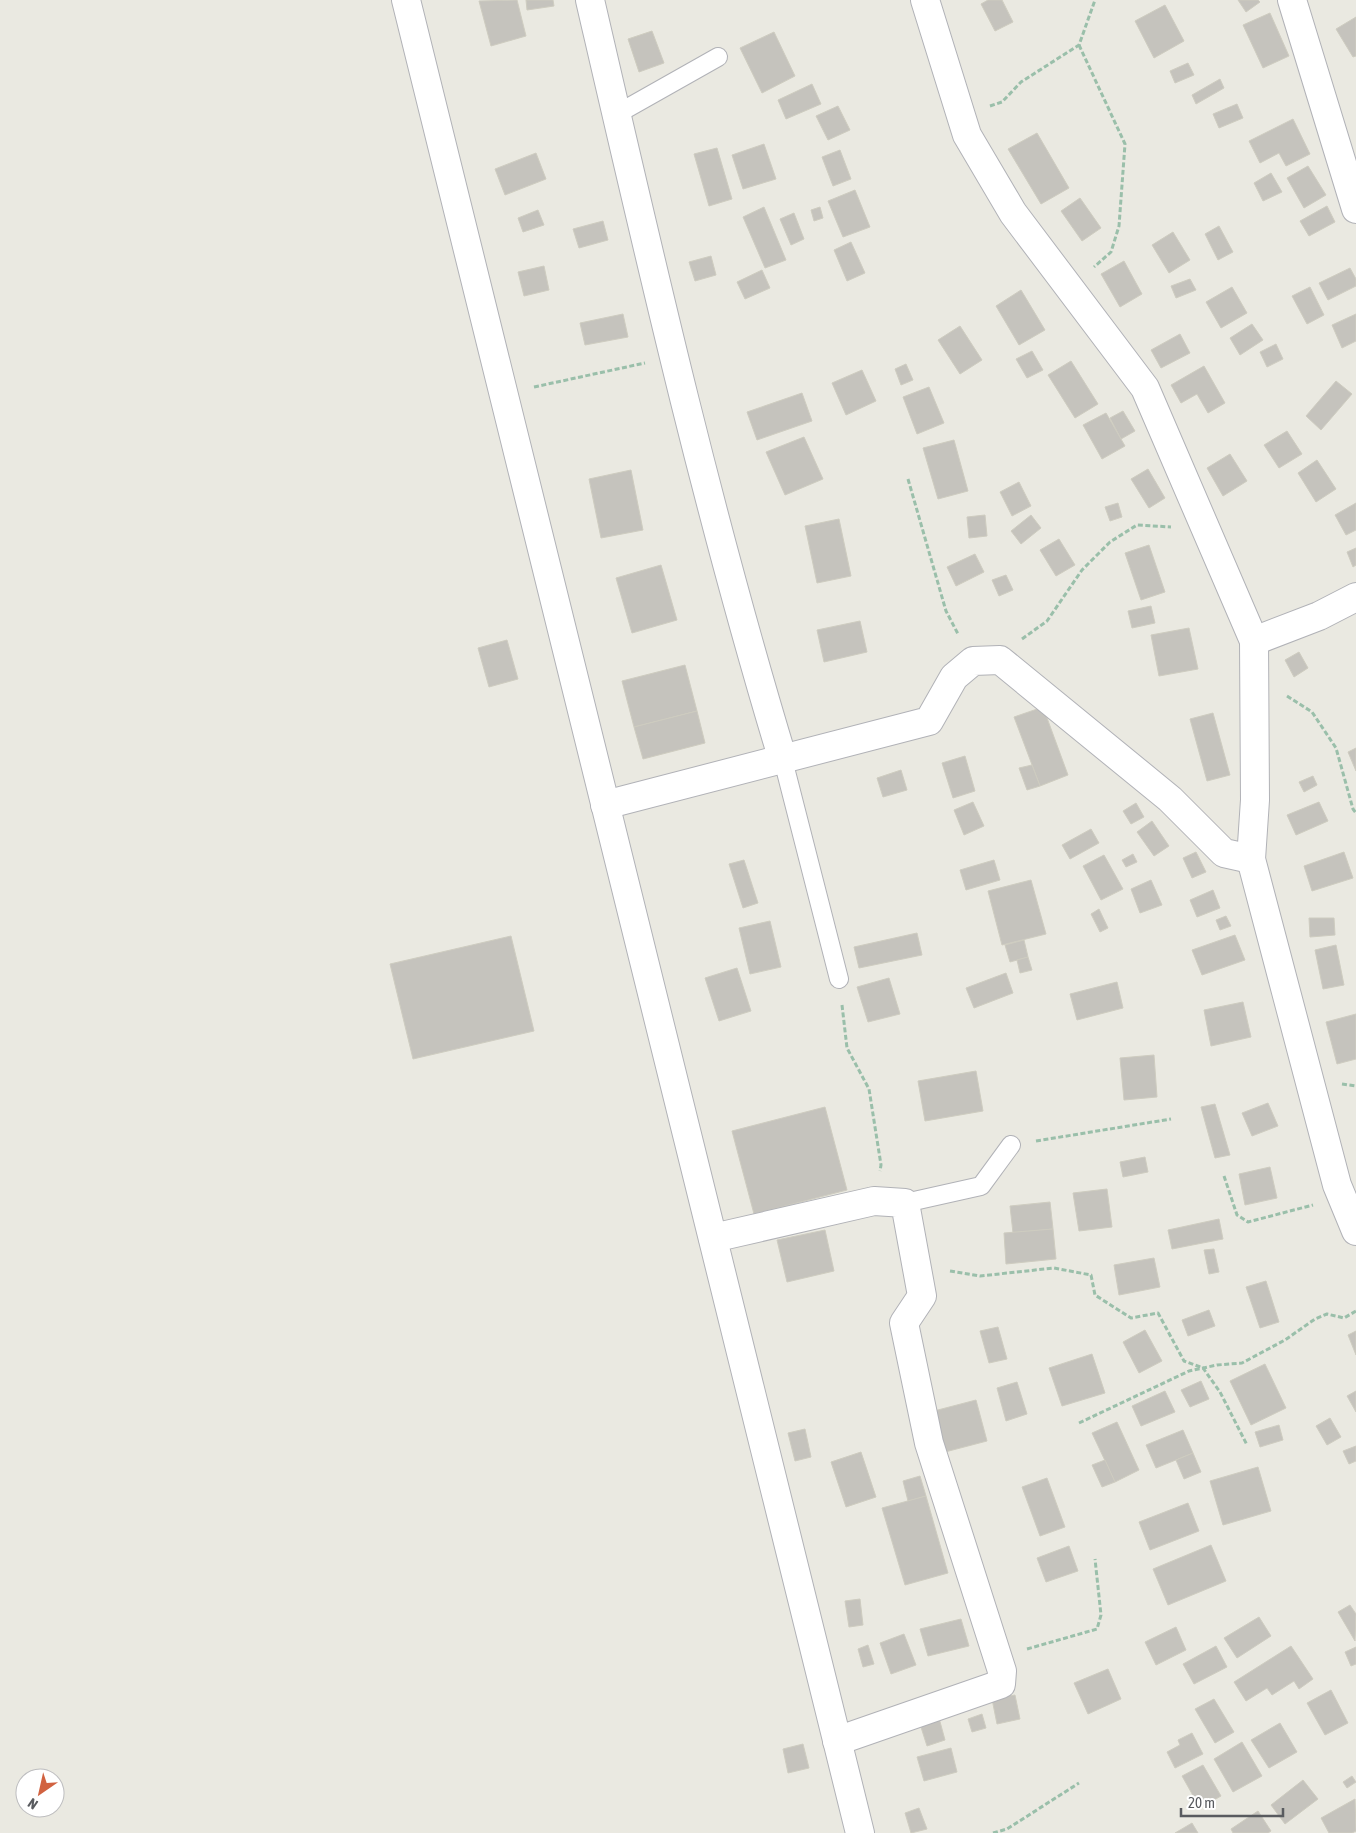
<svg xmlns="http://www.w3.org/2000/svg" width="1356" height="1833" font-family="'Asap Condensed',sans-serif">
<style>
.building{fill:#c5c3bd;stroke:#ceccc0}
.lines{fill:none;stroke-linecap:round;stroke-linejoin:round}
.service-casing{stroke:#b1b2b7;stroke-width:20}
.minor-casing{stroke:#b1b2b7;stroke-width:30}
.path{stroke:#9abfaa;stroke-width:3;stroke-dasharray:5 2.5;stroke-linecap:butt}
.service{stroke:#fff;stroke-width:18}
.minor{stroke:#fff;stroke-width:28}
</style>
<rect width="100%" height="100%" fill="#eae9e1"/>
<g class="building">
<polygon points="517,0 526,36 491,46 479,1"/>
<polygon points="526,0 553,0 554,6 527,10"/>
<polygon points="988,0 1002,0 1013,22 995,31 981,4"/>
<polygon points="1238,0 1258,0 1260,2 1246,12"/>
<polygon points="1165,5 1184,41 1154,58 1135,21"/>
<polygon points="1270,13 1289,56 1263,68 1243,25"/>
<polygon points="1356,17 1356,56 1353,57 1336,29"/>
<polygon points="652,31 664,63 639,72 628,39"/>
<polygon points="774,32 795,76 762,93 740,48"/>
<polygon points="1188,63 1194,75 1175,83 1170,71"/>
<polygon points="1220,79 1224,88 1196,104 1192,95"/>
<polygon points="812,84 821,104 786,119 778,100"/>
<polygon points="1237,104 1243,118 1219,128 1213,114"/>
<polygon points="838,106 850,130 828,140 816,116"/>
<polygon points="1293,119 1310,154 1286,166 1279,153 1260,163 1249,141"/>
<polygon points="1037,133 1069,188 1041,204 1008,149"/>
<polygon points="764,144 776,179 743,189 732,155"/>
<polygon points="717,148 732,199 709,206 694,154"/>
<polygon points="840,150 851,179 833,186 822,157"/>
<polygon points="536,153 546,179 505,195 495,169"/>
<polygon points="1308,166 1326,195 1304,208 1287,178"/>
<polygon points="1271,173 1282,192 1263,201 1254,183"/>
<polygon points="855,190 870,227 843,237 828,201"/>
<polygon points="1080,198 1101,228 1082,241 1061,211"/>
<polygon points="1327,206 1335,222 1309,236 1300,221"/>
<polygon points="764,207 786,260 765,268 743,217"/>
<polygon points="820,207 823,218 814,221 811,210"/>
<polygon points="538,210 544,225 523,232 518,218"/>
<polygon points="794,213 804,239 791,245 780,219"/>
<polygon points="603,221 608,240 579,248 573,229"/>
<polygon points="1219,226 1233,252 1218,260 1205,234"/>
<polygon points="1173,232 1190,260 1169,273 1152,245"/>
<polygon points="851,242 865,273 847,281 834,250"/>
<polygon points="711,256 716,275 695,281 689,262"/>
<polygon points="1124,261 1142,294 1120,307 1101,274"/>
<polygon points="544,266 549,290 524,296 518,272"/>
<polygon points="1350,268 1356,279 1356,286 1328,300 1319,283"/>
<polygon points="762,270 770,288 745,299 737,282"/>
<polygon points="1190,279 1196,290 1176,298 1171,286"/>
<polygon points="1232,287 1247,313 1221,328 1206,302"/>
<polygon points="1310,287 1324,315 1307,324 1292,296"/>
<polygon points="1021,290 1045,330 1019,345 996,306"/>
<polygon points="623,314 628,337 585,345 580,323"/>
<polygon points="1356,314 1356,341 1342,348 1332,325"/>
<polygon points="1252,324 1263,340 1240,355 1230,338"/>
<polygon points="960,326 982,360 960,374 938,340"/>
<polygon points="1180,334 1190,353 1161,368 1151,350"/>
<polygon points="1276,344 1283,359 1267,367 1260,352"/>
<polygon points="1032,351 1043,370 1027,378 1016,359"/>
<polygon points="1071,361 1098,404 1075,418 1048,375"/>
<polygon points="906,364 913,380 901,385 895,369"/>
<polygon points="1204,366 1225,403 1208,413 1197,394 1181,403 1171,385"/>
<polygon points="862,370 876,401 846,415 832,383"/>
<polygon points="1336,381 1352,394 1321,430 1306,416"/>
<polygon points="929,387 944,423 917,434 903,397"/>
<polygon points="802,393 812,421 757,440 747,412"/>
<polygon points="1123,411 1135,431 1121,439 1110,418"/>
<polygon points="1106,413 1125,446 1102,459 1083,425"/>
<polygon points="1287,431 1302,454 1279,468 1264,445"/>
<polygon points="804,437 823,479 785,495 766,452"/>
<polygon points="954,440 968,491 938,499 923,448"/>
<polygon points="1230,454 1247,481 1223,496 1207,468"/>
<polygon points="1317,460 1336,489 1316,502 1298,473"/>
<polygon points="1148,469 1165,498 1149,508 1131,479"/>
<polygon points="631,470 643,530 601,538 589,479"/>
<polygon points="1019,482 1031,506 1012,516 1000,492"/>
<polygon points="1118,503 1122,517 1110,521 1105,507"/>
<polygon points="1356,503 1356,530 1346,535 1335,515"/>
<polygon points="985,515 987,536 969,538 967,517"/>
<polygon points="1031,515 1041,528 1021,544 1011,531"/>
<polygon points="839,519 851,576 817,583 805,526"/>
<polygon points="1059,539 1075,565 1056,576 1040,550"/>
<polygon points="1149,545 1165,592 1141,600 1125,553"/>
<polygon points="1356,548 1356,565 1353,567 1347,552"/>
<polygon points="975,554 984,572 956,586 947,567"/>
<polygon points="661,565 677,620 632,633 616,578"/>
<polygon points="1006,575 1013,590 999,596 992,580"/>
<polygon points="1151,606 1155,623 1132,628 1128,611"/>
<polygon points="860,621 867,652 824,662 817,630"/>
<polygon points="1189,628 1198,669 1159,676 1151,635"/>
<polygon points="507,640 518,679 489,687 478,648"/>
<polygon points="1299,652 1308,668 1294,677 1285,660"/>
<polygon points="685,665 697,711 634,727 622,681"/>
<polygon points="1043,707 1068,775 1040,786 1014,717"/>
<polygon points="697,711 705,743 643,759 634,727"/>
<polygon points="1213,713 1230,775 1207,781 1190,719"/>
<polygon points="1356,748 1356,771 1348,752"/>
<polygon points="965,756 975,791 953,798 942,763"/>
<polygon points="1032,765 1040,786 1027,790 1019,768"/>
<polygon points="901,770 907,790 883,797 877,778"/>
<polygon points="1313,776 1317,785 1304,792 1299,782"/>
<polygon points="973,802 984,826 964,835 954,810"/>
<polygon points="1319,802 1328,821 1296,835 1287,815"/>
<polygon points="1136,803 1144,817 1131,824 1123,811"/>
<polygon points="1152,821 1169,846 1154,856 1137,832"/>
<polygon points="1091,829 1099,843 1070,859 1062,845"/>
<polygon points="1196,852 1206,872 1192,878 1183,858"/>
<polygon points="1344,852 1353,878 1312,891 1304,866"/>
<polygon points="1133,854 1137,862 1126,867 1122,860"/>
<polygon points="1104,855 1123,889 1101,900 1083,866"/>
<polygon points="744,860 758,903 743,908 729,864"/>
<polygon points="994,860 1000,880 966,890 960,870"/>
<polygon points="1031,880 1046,934 1002,945 988,891"/>
<polygon points="1151,880 1162,905 1140,913 1131,889"/>
<polygon points="1213,890 1220,908 1197,917 1190,900"/>
<polygon points="1099,909 1108,928 1100,932 1091,914"/>
<polygon points="1226,916 1231,926 1220,930 1216,920"/>
<polygon points="1309,918 1334,918 1335,935 1310,937"/>
<polygon points="770,921 781,967 750,974 739,928"/>
<polygon points="917,933 922,955 859,968 854,947"/>
<polygon points="1235,935 1245,960 1202,975 1192,950"/>
<polygon points="511,936 534,1031 413,1059 390,964"/>
<polygon points="1024,940 1028,957 1010,962 1005,945"/>
<polygon points="1336,945 1344,985 1323,989 1315,950"/>
<polygon points="1028,957 1032,970 1020,973 1017,960"/>
<polygon points="737,968 751,1011 719,1021 705,978"/>
<polygon points="1006,973 1013,993 974,1008 966,988"/>
<polygon points="889,978 900,1014 868,1022 857,987"/>
<polygon points="1117,982 1123,1008 1077,1020 1070,994"/>
<polygon points="1243,1002 1251,1037 1211,1046 1204,1010"/>
<polygon points="1356,1014 1356,1059 1337,1064 1326,1022"/>
<polygon points="1154,1055 1157,1097 1124,1100 1120,1058"/>
<polygon points="976,1071 983,1111 925,1121 918,1081"/>
<polygon points="1268,1103 1278,1126 1252,1136 1242,1113"/>
<polygon points="1215,1104 1230,1155 1215,1158 1201,1107"/>
<polygon points="825,1107 847,1190 754,1214 732,1131"/>
<polygon points="1145,1157 1148,1172 1123,1177 1120,1162"/>
<polygon points="1270,1167 1277,1198 1245,1205 1239,1174"/>
<polygon points="1107,1189 1112,1227 1079,1231 1073,1193"/>
<polygon points="1050,1202 1053,1229 1013,1233 1010,1206"/>
<polygon points="1219,1219 1223,1239 1172,1249 1168,1230"/>
<polygon points="1053,1229 1056,1259 1006,1264 1004,1233"/>
<polygon points="825,1230 834,1271 787,1282 777,1240"/>
<polygon points="1214,1249 1219,1272 1209,1274 1204,1250"/>
<polygon points="1154,1258 1160,1287 1119,1295 1114,1265"/>
<polygon points="1266,1281 1279,1322 1260,1328 1246,1287"/>
<polygon points="1209,1310 1215,1326 1188,1336 1182,1320"/>
<polygon points="998,1327 1007,1359 989,1363 980,1331"/>
<polygon points="1145,1330 1162,1361 1139,1373 1123,1342"/>
<polygon points="1356,1331 1356,1355 1348,1335"/>
<polygon points="1092,1354 1105,1393 1062,1406 1049,1368"/>
<polygon points="1265,1364 1286,1408 1251,1425 1230,1381"/>
<polygon points="1201,1381 1209,1399 1190,1407 1181,1390"/>
<polygon points="1017,1382 1027,1414 1006,1421 997,1388"/>
<polygon points="1165,1391 1175,1412 1141,1426 1132,1406"/>
<polygon points="1356,1391 1356,1412 1347,1396"/>
<polygon points="976,1400 987,1441 945,1452 934,1411"/>
<polygon points="1330,1418 1341,1437 1327,1445 1316,1426"/>
<polygon points="1117,1422 1139,1470 1115,1482 1092,1433"/>
<polygon points="1279,1425 1283,1440 1260,1447 1255,1432"/>
<polygon points="805,1429 811,1457 795,1461 788,1433"/>
<polygon points="1183,1430 1193,1453 1156,1468 1146,1445"/>
<polygon points="1356,1446 1356,1461 1349,1464 1343,1451"/>
<polygon points="861,1452 876,1497 846,1507 831,1462"/>
<polygon points="1193,1453 1201,1472 1184,1479 1176,1460"/>
<polygon points="1105,1460 1115,1482 1102,1487 1092,1465"/>
<polygon points="1258,1467 1271,1511 1223,1525 1210,1481"/>
<polygon points="920,1476 926,1496 908,1501 903,1481"/>
<polygon points="1047,1478 1065,1527 1040,1536 1022,1487"/>
<polygon points="926,1496 948,1573 905,1585 882,1508"/>
<polygon points="1188,1503 1199,1531 1150,1550 1139,1522"/>
<polygon points="1211,1545 1226,1581 1168,1605 1153,1569"/>
<polygon points="1069,1546 1078,1571 1046,1582 1037,1558"/>
<polygon points="860,1599 863,1625 849,1627 845,1601"/>
<polygon points="1350,1605 1356,1614 1355,1641 1338,1612"/>
<polygon points="1259,1617 1271,1636 1237,1658 1224,1638"/>
<polygon points="961,1619 969,1646 928,1656 920,1629"/>
<polygon points="1176,1627 1186,1650 1156,1665 1145,1642"/>
<polygon points="904,1634 916,1665 891,1674 880,1643"/>
<polygon points="868,1645 874,1664 863,1667 858,1649"/>
<polygon points="1216,1646 1227,1667 1194,1684 1183,1664"/>
<polygon points="1291,1646 1313,1679 1299,1689 1294,1681 1272,1695 1267,1688 1246,1701 1234,1682"/>
<polygon points="1356,1647 1356,1664 1351,1666 1345,1652"/>
<polygon points="1108,1669 1121,1699 1088,1714 1074,1683"/>
<polygon points="1331,1690 1348,1723 1325,1735 1307,1703"/>
<polygon points="1015,1695 1020,1719 997,1724 992,1699"/>
<polygon points="1214,1699 1234,1732 1215,1743 1195,1709"/>
<polygon points="982,1714 986,1728 972,1732 968,1719"/>
<polygon points="939,1718 945,1740 927,1746 920,1724"/>
<polygon points="1280,1723 1297,1752 1269,1768 1251,1740"/>
<polygon points="1192,1733 1203,1754 1175,1768 1167,1752 1180,1745 1178,1740"/>
<polygon points="1242,1742 1262,1776 1233,1792 1214,1759"/>
<polygon points="803,1744 809,1768 788,1773 783,1749"/>
<polygon points="951,1748 957,1772 924,1781 917,1757"/>
<polygon points="1203,1765 1221,1796 1200,1808 1182,1776"/>
<polygon points="1352,1776 1356,1782 1347,1788 1343,1782"/>
<polygon points="1303,1780 1318,1799 1285,1824 1271,1805"/>
<polygon points="1355,1799 1356,1831 1352,1833 1329,1833 1321,1818"/>
<polygon points="919,1808 927,1829 911,1833 905,1813"/>
<polygon points="1258,1811 1271,1831 1268,1833 1233,1833 1231,1829"/>
<polygon points="1192,1823 1198,1833 1175,1833"/>
</g>
<g class="lines">
<g class="service-casing">
<g id="service">
<polyline points="617,114 718,57"/>
<polyline points="783,760 839,979"/>
<polyline points="905,1203 981,1186 1011,1145"/>
</g>
</g>
<g class="minor-casing">
<g id="minor">
<polyline points="406,0 860,1833"/>
<path d="M590 0C649 255 707 510 783 760"/>
<polyline points="925,0 967,135 1013,213 1145,388 1254,641 1255,800 1251,859 1337,1185 1356,1231"/>
<polyline points="1292,0 1356,209"/>
<polyline points="1254,641 1319,616 1356,597"/>
<polyline points="605,805 929,721 954,677 973,661 1000,660 1170,799 1224,853 1251,859"/>
<polyline points="713,1238 874,1201 905,1203 922,1296 904,1323 929,1443 1002,1671 1001,1684 837,1741"/>
</g>
</g>
<g class="path">
<polyline points="1079,45 1125,144 1119,226 1111,252 1094,267"/>
<polyline points="990,106 1002,102 1021,82 1079,45 1095,0"/>
<polyline points="534,387 645,363"/>
<polyline points="908,479 946,611 958,634"/>
<polyline points="1022,639 1047,621 1082,570 1110,542 1137,525 1171,527"/>
<polyline points="1287,696 1312,712 1336,748 1353,809 1356,813"/>
<polyline points="842,1005 847,1048 869,1089 881,1165 880,1171"/>
<polyline points="1342,1084 1356,1086"/>
<polyline points="1036,1141 1171,1119"/>
<polyline points="1224,1176 1237,1215 1248,1222 1313,1205"/>
<polyline points="950,1271 980,1276 1054,1268 1091,1275 1095,1295 1131,1318 1158,1313 1184,1361 1203,1368 1220,1392 1247,1445"/>
<polyline points="1079,1423 1189,1371 1217,1365 1242,1363 1285,1340 1315,1319 1327,1314 1344,1318 1356,1311"/>
<polyline points="1027,1649 1097,1629 1101,1615 1095,1559"/>
<polyline points="993,1833 1007,1829 1079,1783"/>
</g>
<use href="#service" class="service"/>
<use href="#minor" class="minor"/>
</g>
<g transform="translate(40 1793) rotate(214)"><circle r="24" fill="#ffffff" stroke="#bdbdbf"/>
<path d="M0-4L9 19L0 12L-9 19Z" fill="#d16240"/>
<text y="-8" font-size="14" font-weight="bold" text-anchor="middle" fill="#595b5f">N</text>
</g>
<path d="M1181 1808v8h102v-8" fill="none" stroke="#595b5f" stroke-width="2.5"/>
<text x="1188" y="1808" font-size="15" fill="#595b5f" stroke="#ffffff" stroke-width="4" paint-order="stroke">20 m</text>
</svg>
